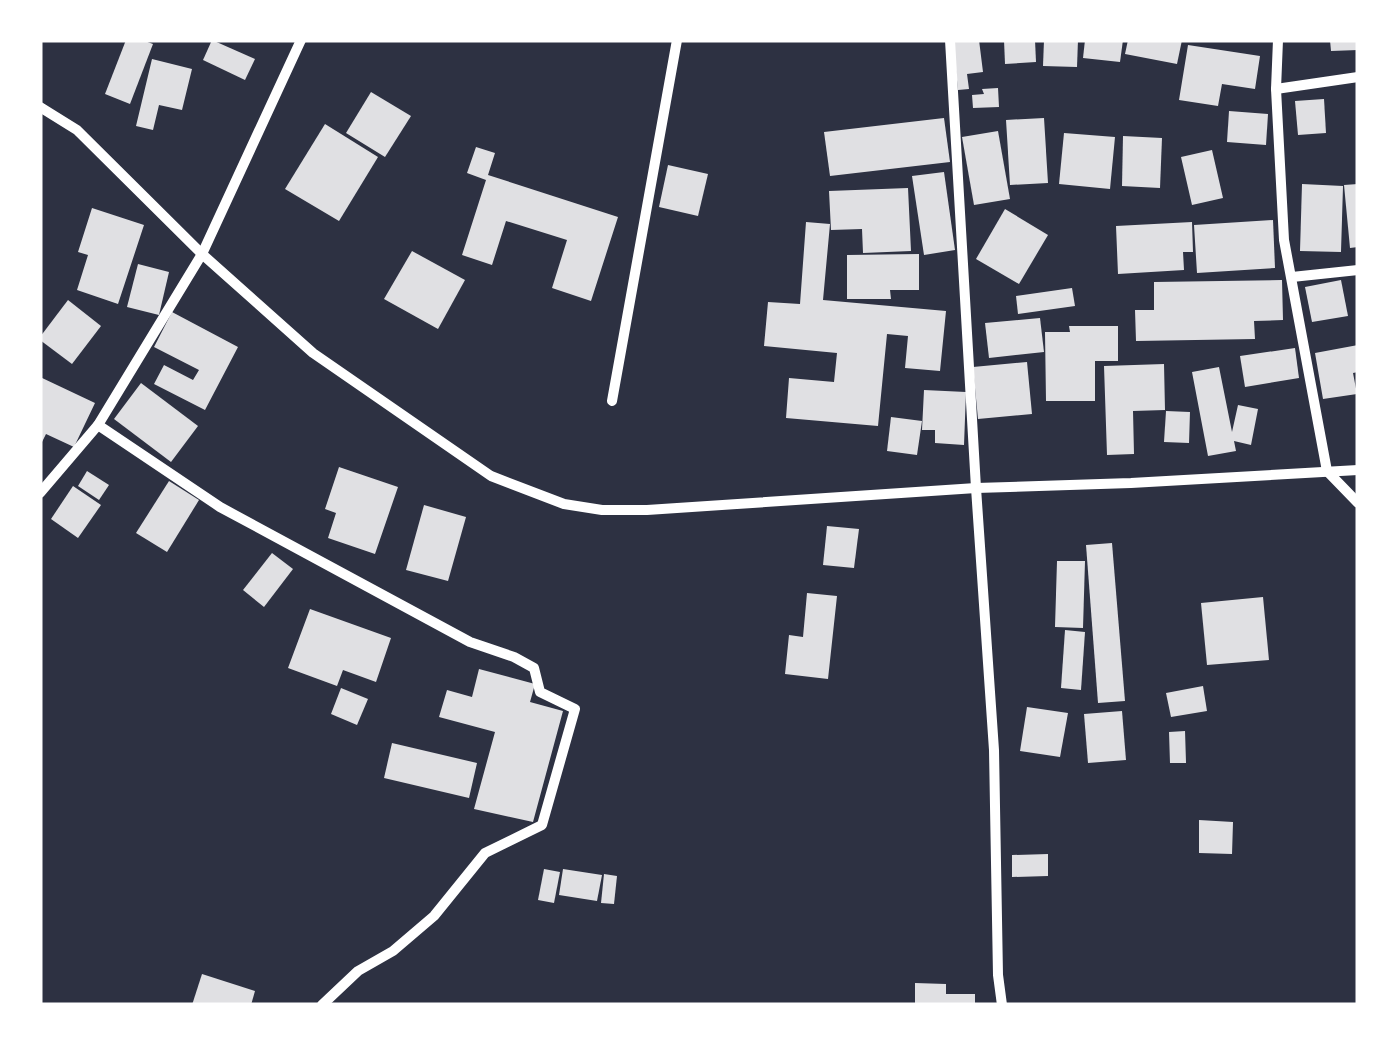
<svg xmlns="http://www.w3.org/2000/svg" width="1398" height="1045" font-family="'Noto Sans',sans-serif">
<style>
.building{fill:#e0e0e3}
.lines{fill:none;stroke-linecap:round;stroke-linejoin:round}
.minor{stroke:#fff;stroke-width:10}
</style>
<rect width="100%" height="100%" fill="#2d3142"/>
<g class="building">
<polygon points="126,40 142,40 153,44 130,104 105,94"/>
<polygon points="212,40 255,59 245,80 203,60"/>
<polygon points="953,40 979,40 983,72 967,74 969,89 958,90"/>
<polygon points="1004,40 1035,40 1036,62 1005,64"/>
<polygon points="1044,40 1078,40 1077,67 1043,66"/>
<polygon points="1085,40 1123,40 1120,62 1083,58"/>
<polygon points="1128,40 1182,40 1177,64 1125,54"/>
<polygon points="1330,40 1358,40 1358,50 1331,51"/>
<polygon points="1188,45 1260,56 1255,89 1222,84 1218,106 1179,100"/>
<polygon points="152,59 192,69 182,110 159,105 153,130 136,126"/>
<polygon points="998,88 999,107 973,108 972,95 984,94 982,89"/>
<polygon points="371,92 411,116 385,157 346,133"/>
<polygon points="1324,99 1326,133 1298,135 1295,101"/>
<polygon points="1229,111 1268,114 1266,145 1227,142"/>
<polygon points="944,118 950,162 830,176 824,132"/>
<polygon points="1044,118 1048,183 1010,185 1006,120"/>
<polygon points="325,124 378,157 339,221 285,189"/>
<polygon points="998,131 1010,199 974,205 962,137"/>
<polygon points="1064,133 1115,137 1110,189 1059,184"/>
<polygon points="1123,136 1162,138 1160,188 1122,186"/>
<polygon points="476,147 495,153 488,175 618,217 591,301 552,288 567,240 506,221 492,265 462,255 486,180 467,173"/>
<polygon points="1212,150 1223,198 1192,205 1181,157"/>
<polygon points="668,165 708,174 698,216 659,207"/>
<polygon points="944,172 955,250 924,255 912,176"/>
<polygon points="1302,184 1343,186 1341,252 1300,251"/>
<polygon points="1358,184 1358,247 1350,248 1344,185"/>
<polygon points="908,188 911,251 863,253 862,229 831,230 829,191"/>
<polygon points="92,208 144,225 118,304 77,290 88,255 78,252"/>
<polygon points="1005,209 1048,235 1019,284 976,259"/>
<polygon points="1273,220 1275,268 1197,273 1194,225"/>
<polygon points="806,222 830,224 823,300 946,311 940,371 905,368 908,336 887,334 878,426 786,418 789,378 834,382 837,353 764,346 768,302 800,304"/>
<polygon points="1192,222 1193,252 1183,252 1184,270 1118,274 1116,226"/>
<polygon points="412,251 465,280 438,329 384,299"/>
<polygon points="919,254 919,290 890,290 891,299 847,299 847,255"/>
<polygon points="138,264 169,272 159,315 127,307"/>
<polygon points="1282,280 1283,320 1254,321 1255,339 1136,341 1135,310 1154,310 1154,282"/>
<polygon points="1341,280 1348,316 1312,322 1305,287"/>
<polygon points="1072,288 1075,306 1018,314 1016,296"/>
<polygon points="68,300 101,326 72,364 40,340 40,337"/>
<polygon points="172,312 238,347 205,410 154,384 164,365 193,380 199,370 154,347"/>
<polygon points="1040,318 1044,352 989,358 985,323"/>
<polygon points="1069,326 1118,326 1118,361 1095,361 1095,401 1046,401 1045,332 1070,332"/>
<polygon points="1358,345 1358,372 1353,373 1357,394 1323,399 1315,353"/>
<polygon points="1295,348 1299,378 1245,387 1240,356"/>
<polygon points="1027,362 1032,414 978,419 973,367"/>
<polygon points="1164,364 1165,410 1133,411 1134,454 1107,455 1104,366"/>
<polygon points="1219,367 1232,432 1238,405 1258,409 1251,445 1234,441 1236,451 1208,456 1192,372"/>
<polygon points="40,377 95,403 74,447 46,434 40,446"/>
<polygon points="141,383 198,426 171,462 114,419"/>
<polygon points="924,390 966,392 964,445 935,443 935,430 922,430"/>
<polygon points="1166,411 1190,412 1189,443 1164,442"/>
<polygon points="891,417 922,421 917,455 887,451"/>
<polygon points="339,467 398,487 375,554 328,538 336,513 325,509"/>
<polygon points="87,471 109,485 99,500 78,486"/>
<polygon points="169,481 199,500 167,552 136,533"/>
<polygon points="73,486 101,505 78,538 51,519"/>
<polygon points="424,505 466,517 448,581 406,570"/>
<polygon points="827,526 859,529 854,568 823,565"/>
<polygon points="1112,543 1125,701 1098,703 1086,545"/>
<polygon points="272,553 293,569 264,607 243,590"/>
<polygon points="1057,561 1085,561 1083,628 1055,627"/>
<polygon points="807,593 837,596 828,679 785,674 789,635 803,637"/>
<polygon points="1263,597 1269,660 1207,665 1201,603"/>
<polygon points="310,609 391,638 376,682 343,670 337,686 288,668"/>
<polygon points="1065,630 1085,632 1081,690 1061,688"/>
<polygon points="479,669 535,684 530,702 563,711 533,822 474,809 495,732 439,717 447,690 472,697"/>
<polygon points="1203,686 1207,711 1171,717 1166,693"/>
<polygon points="341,688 368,699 357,725 331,714"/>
<polygon points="1027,707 1068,713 1060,757 1020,751"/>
<polygon points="1122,711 1126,760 1088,763 1084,714"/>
<polygon points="1185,731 1186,763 1170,763 1169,732"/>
<polygon points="392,743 477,763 469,798 384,778"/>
<polygon points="1199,820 1233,822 1232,854 1199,853"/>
<polygon points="1048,854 1048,876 1012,877 1012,855"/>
<polygon points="544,869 560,872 554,903 538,900"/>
<polygon points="563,869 602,875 597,901 559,895"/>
<polygon points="604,874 617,876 614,904 601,903"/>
<polygon points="202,974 255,991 251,1005 192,1005"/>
<polygon points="915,983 946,984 946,994 975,994 975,1005 915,1005"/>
</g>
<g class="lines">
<g class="minor">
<polyline points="950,40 976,488 994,750 998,975 1002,1005"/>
<polyline points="1278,40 1276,89 1284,240 1327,471 1358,503"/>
<polyline points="1276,89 1358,77"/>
<polyline points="40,107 77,130 202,254 313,353 491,476 564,504 602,510 647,510 976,488 1131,483 1358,470"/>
<polyline points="1292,277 1358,270"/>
<polyline points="612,401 677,40"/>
<polyline points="98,425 220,507 470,642 514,657 534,668 540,692 575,709 542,825 485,853 434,916 393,951 358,971 322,1005"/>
<polyline points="40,493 98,425 202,254 301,40"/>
</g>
</g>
<rect width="1398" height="1045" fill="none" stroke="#ffffff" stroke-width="85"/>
</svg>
